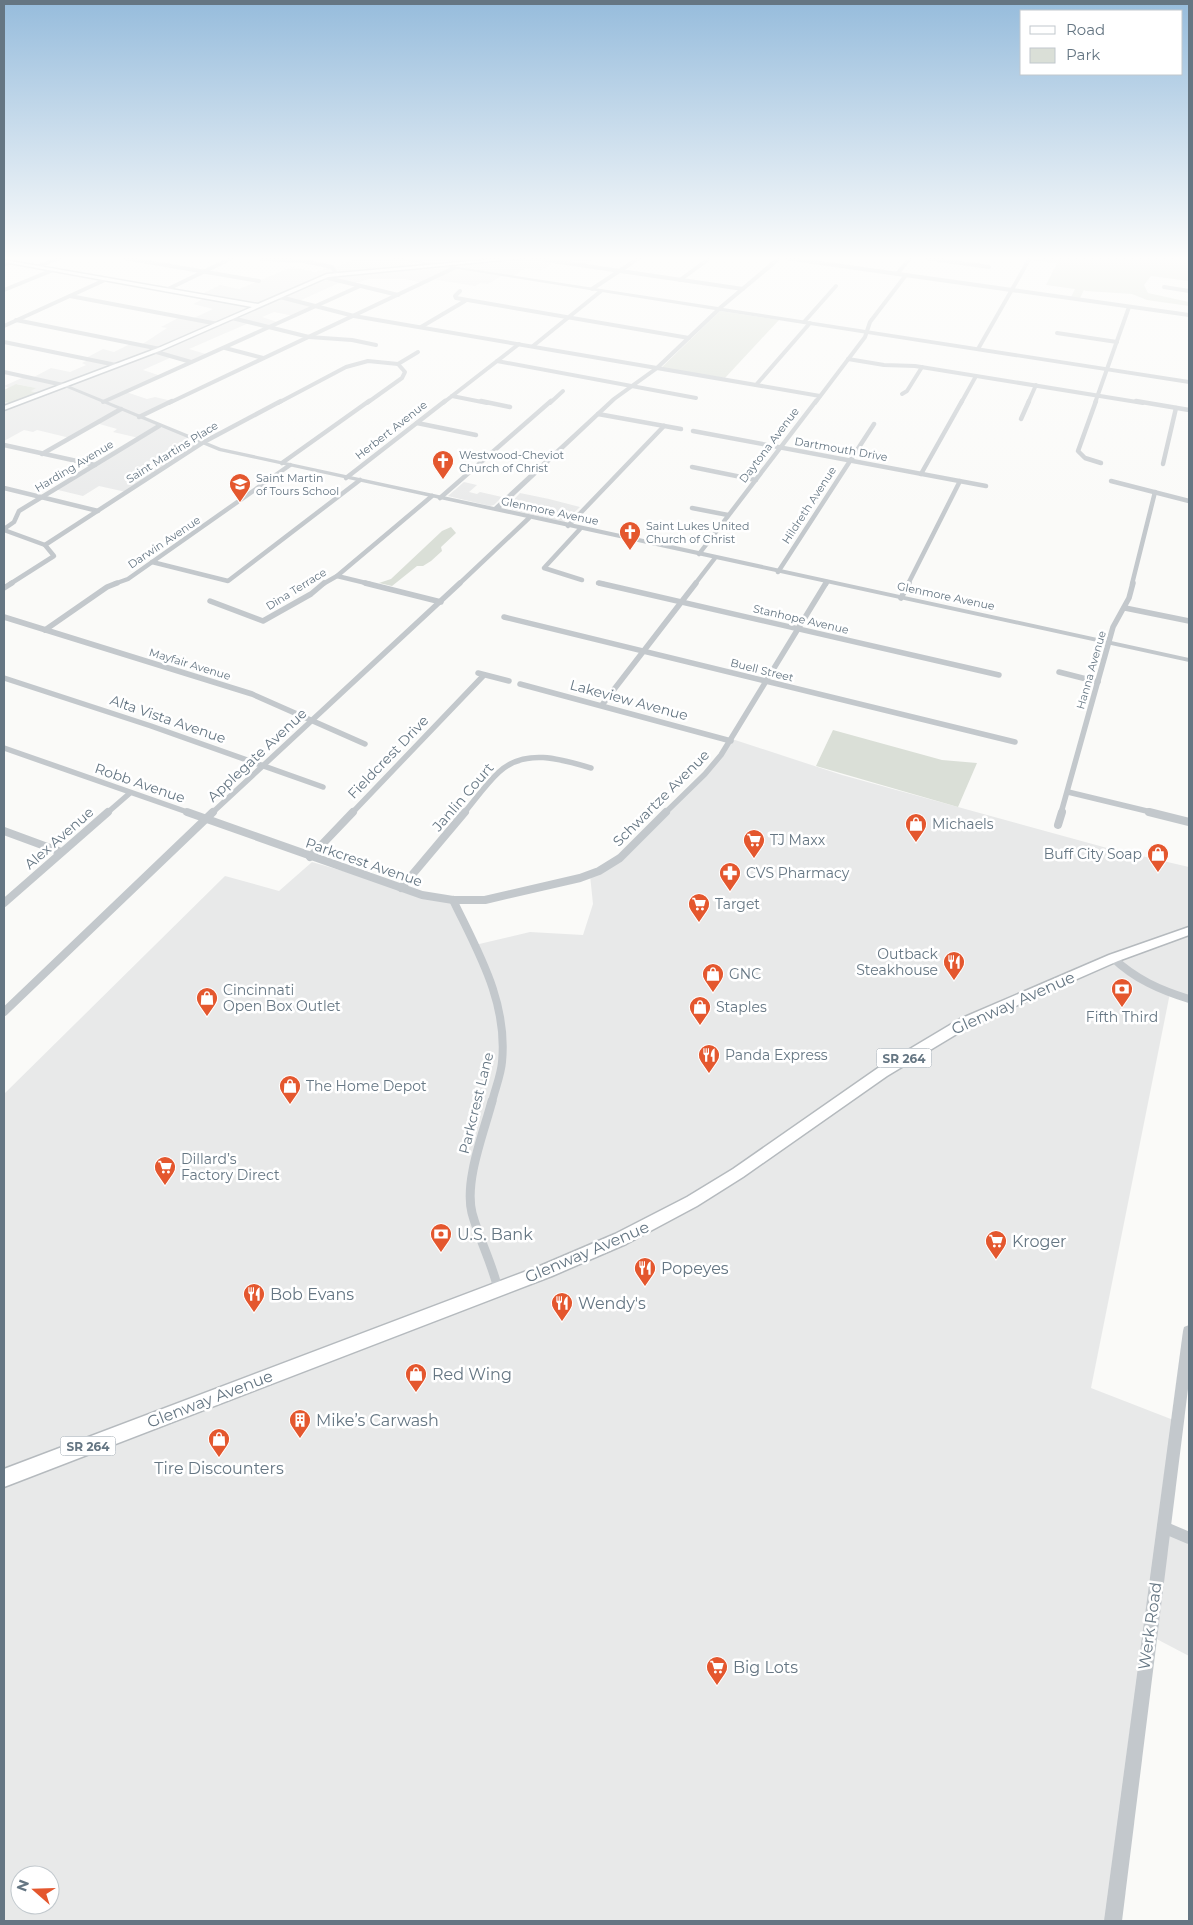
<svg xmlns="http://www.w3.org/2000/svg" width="1193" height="1925" font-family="Montserrat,sans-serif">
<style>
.built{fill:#e8e9e9;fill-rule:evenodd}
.green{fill:#dadfd7}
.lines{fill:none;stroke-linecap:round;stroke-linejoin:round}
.secondary-casing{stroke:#b3babf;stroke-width:3}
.primary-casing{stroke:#b5babe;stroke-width:3}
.minor-far5{stroke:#c3c8cc;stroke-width:4}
.minor-far4{stroke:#c3c8cc;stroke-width:4.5}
.minor-far3{stroke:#c3c8cc;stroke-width:5.5}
.minor-far2{stroke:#c3c8cc;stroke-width:8}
.minor-far1{stroke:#c3c8cc;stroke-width:9}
.minor{stroke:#c3c8cc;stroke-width:12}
.tertiary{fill:#c3c8cc;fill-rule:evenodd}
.secondary{fill:#fff;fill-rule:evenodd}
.primary{fill:#fff;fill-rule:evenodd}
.labels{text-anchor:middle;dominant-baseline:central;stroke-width:5;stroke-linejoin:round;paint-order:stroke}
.far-street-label{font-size:11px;fill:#657683;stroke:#fff}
.far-poi-label{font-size:11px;fill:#657683;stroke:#fff;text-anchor:start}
.shield{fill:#fff;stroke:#939fa8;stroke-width:1}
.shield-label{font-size:12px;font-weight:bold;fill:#657683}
.street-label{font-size:14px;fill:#657683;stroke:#fff}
.poi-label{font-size:14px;fill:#657683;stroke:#fff;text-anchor:start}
.near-street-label{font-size:16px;fill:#657683;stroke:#fff}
.near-poi-label{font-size:16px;fill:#657683;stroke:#fff;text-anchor:start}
</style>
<rect width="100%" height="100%" fill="#fafaf8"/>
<g class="built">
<polygon points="357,258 391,258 411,261 416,258 596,258 585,266 555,261 542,270 524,269 512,277 503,275 488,284 480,283 475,286 431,279 423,283 405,279 369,279 352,284 341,282 299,301 317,306 294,316 274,312 262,317 280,323 271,327 251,322 189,349 209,355 191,362 172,357 143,370 161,376 126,392 147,399 155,397 172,401 140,416 202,443 126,492 99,486 83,496 54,489 139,438 113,432 117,429 96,423 70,438 37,430 33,432 24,430 4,441 4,402 14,404 41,393 30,391 35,388 17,384 9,388 4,386 24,377 32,378 51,368 70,372 86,365 82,363 88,360 84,359 103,349 114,352 132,343 141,345 167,328 161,327 180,317 192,319 213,309 193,304 207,297 198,296 220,285 239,289 292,267 315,272 330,267 341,265"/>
<polygon points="464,482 477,485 469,492 477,494 480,492 502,497 494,505 490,506 448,496"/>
<polygon points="520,493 549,499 580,507 564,522 512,510 510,504"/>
<path d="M732 739 842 775 958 807 1107 848 1189 867V998L1170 993 1091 1388 1176 1421 1163 1526 1189 1538V1656L1149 1635 1113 1921H4V1094L225 876 279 891 312 862 401 888 453 900 475 945 530 932 583 935 593 904 590 875 610 865 713 766ZM20 1875H50V1905H20Z"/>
</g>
<g class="green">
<polygon points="1045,258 1189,258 1189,281 1151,276 1144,285 1148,293 1189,302 1189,306 1147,300 1132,294 1086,291 1084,290 1080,298 1071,297 1075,289 1046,285 1057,263 1033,261"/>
<polygon points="720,311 779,320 725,378 661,368"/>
<polygon points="16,384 36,388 31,391 42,394 14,404 4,402 4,390"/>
<polygon points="451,527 456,533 441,547 442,551 431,561 423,566 417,566 392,586 379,583 391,579 442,531"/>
<polygon points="833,730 942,760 977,763 958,807 816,766"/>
</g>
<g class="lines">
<g class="secondary-casing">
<polygon id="secondary" points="506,258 524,258 328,277 162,350 4,410 4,406 158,348 252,307 4,262 4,260 258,304 327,274"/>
</g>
<g class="primary-casing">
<polygon id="primary" points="1189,927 1189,935 1118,961 970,1026 887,1076 743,1177 697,1206 626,1244 552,1276 4,1487 4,1469 540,1266 615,1234 687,1197 733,1169 878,1068 960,1019 1109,955"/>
</g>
<g class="minor-far5">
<polyline points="124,258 259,281"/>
<polyline points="532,258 743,289"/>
<polyline points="785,258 1189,315"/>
<polyline points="925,258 989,267"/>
<polyline points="261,259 304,261 332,267 337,275"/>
<polyline points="4,265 11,262"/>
<polyline points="37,267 59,258"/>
<polyline points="897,274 910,258"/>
<polyline points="324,277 398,295"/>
<polyline points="680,280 710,258"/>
<polyline points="1164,287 1189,291"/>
<polyline points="592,289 639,258"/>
<polyline points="4,290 53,270"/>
<polyline points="166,290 232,258"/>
<polyline points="460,291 455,296 456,298 689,338"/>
<polyline points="70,296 218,324"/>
<polyline points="280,297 354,316 820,396"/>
<polyline points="232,318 309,337 352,340 376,345"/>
<polyline points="16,320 160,349"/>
<polyline points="804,322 836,286"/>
<polyline points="4,326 107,279"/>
<polyline points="421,327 465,301"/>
<polyline points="1057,333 1117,342"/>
<polyline points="4,342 116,365"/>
<polyline points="533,346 601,291"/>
<polyline points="225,348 263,358"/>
<polyline points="978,349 1030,258"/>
<polyline points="153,351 191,362"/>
<polyline points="848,359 884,365 915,366 1143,403"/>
<polyline points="497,361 696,398"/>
<polyline points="398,364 418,352"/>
<polyline points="4,372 63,385"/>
<polyline points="756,385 810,323"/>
<polyline points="902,394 907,391 922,367"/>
<polyline points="452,396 487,403"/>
<polyline points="103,402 360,286"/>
<polyline points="169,403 454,268"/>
<polyline points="278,403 346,367 368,361 398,364"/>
<polyline points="367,403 402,378 405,372 398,364"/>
<polyline points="443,403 519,344"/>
<polyline points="550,403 563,391"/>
<polyline points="815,403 865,337 870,322 906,275"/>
<polyline points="961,403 976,376"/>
<polyline points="1028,403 1036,385"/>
<polyline points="1095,403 1129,307"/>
</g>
<g class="minor-far4">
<polyline points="481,401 510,407"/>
<polyline points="1096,401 1078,451 1085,458 1101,463"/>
<polyline points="1136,401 1189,410"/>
<polyline points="598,414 681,429"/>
<polyline points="139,417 172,401"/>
<polyline points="1021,419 1029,401"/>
<polyline points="417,423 476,435"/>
<polyline points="693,431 986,486"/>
<polyline points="4,445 95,465"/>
<polyline points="42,454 121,409"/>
<polyline points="282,463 369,401"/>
<polyline points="1163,464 1176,408"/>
<polyline points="692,467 756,480"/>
<polyline points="921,474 962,401"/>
<polyline points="346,478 445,401"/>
<polyline points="1111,481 1189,501"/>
<polyline points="4,488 98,511"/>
<polyline points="440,498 551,401"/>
<polyline points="692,508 728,515"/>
<polyline points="568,526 664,426"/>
<polyline points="4,529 14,522 19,511 159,426"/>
<polyline points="580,529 544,568 582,580"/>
<polyline points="4,530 45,545 54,556 10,584"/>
<polyline points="45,545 202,443 281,401"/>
<polyline points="699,554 816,401"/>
<polyline points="152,562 228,581 360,480"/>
<polyline points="778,572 874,424"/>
<polyline points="337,576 370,584"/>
<polyline points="598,583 604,584"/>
<polyline points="114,584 128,579 290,465"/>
<polyline points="323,584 337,576 432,496"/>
<polyline points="459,584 529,518"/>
<polyline points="695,584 715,558"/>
<polyline points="826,584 827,582"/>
<polyline points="908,584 960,481"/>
<polyline points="1132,584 1155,492"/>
</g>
<g class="minor-far3">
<polyline points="365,583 441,602"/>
<polyline points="599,583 999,675"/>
<polyline points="4,588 12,583"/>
<polyline points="901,598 909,583"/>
<polyline points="210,601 263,621 311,594 324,583"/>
<polyline points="1125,608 1189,621"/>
<polyline points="4,617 252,694 365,744"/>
<polyline points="504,617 1015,742"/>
<polyline points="45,630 107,587 117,583"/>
<polyline points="1059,672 1098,682"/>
<polyline points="478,673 509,681"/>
<polyline points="4,678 151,726 323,787"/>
<polyline points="520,684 731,741"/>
<polyline points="602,705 696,583"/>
<polyline points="4,748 190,813"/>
<polyline points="1068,792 1155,813"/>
<polyline points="107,813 130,793"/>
<polyline points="212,813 460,583"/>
<polyline points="352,813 484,675"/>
<path d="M464 813C475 800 486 784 499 772 525 748 561 759 591 768"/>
<polyline points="665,813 705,774 721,755 826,583"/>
<polyline points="1061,813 1113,627 1129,598 1133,583"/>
</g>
<g class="minor-far2">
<polyline points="187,812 422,895 453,900 485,900 580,878 599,871 620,858 666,812"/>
<polyline points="1149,812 1189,822"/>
<polyline points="1058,825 1062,812"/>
<polyline points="4,831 61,852"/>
<polyline points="310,857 353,812"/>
<polyline points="401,888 465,812"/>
<path d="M453 900C478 952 508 1002 502 1062 501 1075 495 1089 492 1102"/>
<polyline points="4,903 108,812"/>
<path d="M1113 958C1135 979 1160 990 1189 999"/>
<polyline points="4,1012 213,812"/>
</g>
<path class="minor-far1" d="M492 1101C484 1132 464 1181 472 1213 479 1239 492 1263 498 1289"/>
<polyline class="minor" points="1163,1527 1189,1538"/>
<g class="tertiary">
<polygon points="389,258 399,258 718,307 776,258 780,258 777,263 723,308 1189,380 1189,384 720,311 659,369 616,400 501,508 1189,658 1189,662 219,451 60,385 65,384 221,448 494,507 612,398 655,367 715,310"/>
<polygon points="1189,1325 1189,1381 1122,1921 1104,1921 1183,1331 1184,1327"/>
</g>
<use href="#secondary" class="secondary"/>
<use href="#primary" class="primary"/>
</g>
<linearGradient id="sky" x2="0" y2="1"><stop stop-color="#96bcdc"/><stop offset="0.49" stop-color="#fdfdfc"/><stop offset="1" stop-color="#fdfdfc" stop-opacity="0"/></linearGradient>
<rect width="1193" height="527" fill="url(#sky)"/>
<defs>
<g id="church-pin" transform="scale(1.125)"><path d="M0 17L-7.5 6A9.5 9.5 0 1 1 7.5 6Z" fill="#e4572e" stroke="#fff"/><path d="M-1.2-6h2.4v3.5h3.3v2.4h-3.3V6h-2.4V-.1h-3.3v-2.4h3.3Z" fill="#fff"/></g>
<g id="school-pin" transform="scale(1.125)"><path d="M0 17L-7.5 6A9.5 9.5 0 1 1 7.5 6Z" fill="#e4572e" stroke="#fff"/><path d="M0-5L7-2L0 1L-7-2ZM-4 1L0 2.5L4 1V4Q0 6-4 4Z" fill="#fff"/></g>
<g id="shop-pin" transform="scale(1.125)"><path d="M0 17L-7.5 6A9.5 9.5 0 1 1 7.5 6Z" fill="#e4572e" stroke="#fff"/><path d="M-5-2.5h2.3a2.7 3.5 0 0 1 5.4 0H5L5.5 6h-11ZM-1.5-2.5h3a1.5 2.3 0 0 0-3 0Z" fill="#fff"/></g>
<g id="supermarket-pin" transform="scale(1.125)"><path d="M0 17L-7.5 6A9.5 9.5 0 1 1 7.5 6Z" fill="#e4572e" stroke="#fff"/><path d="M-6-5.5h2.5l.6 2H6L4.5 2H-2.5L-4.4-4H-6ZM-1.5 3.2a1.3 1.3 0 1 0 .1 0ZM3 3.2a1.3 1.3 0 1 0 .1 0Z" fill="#fff"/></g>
<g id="pharmacy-pin" transform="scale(1.125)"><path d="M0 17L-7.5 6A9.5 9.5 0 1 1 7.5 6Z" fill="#e4572e" stroke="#fff"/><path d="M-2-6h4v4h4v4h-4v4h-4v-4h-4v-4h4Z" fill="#fff"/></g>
<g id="restaurant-pin" transform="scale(1.125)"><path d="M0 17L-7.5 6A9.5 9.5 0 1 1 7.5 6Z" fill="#e4572e" stroke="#fff"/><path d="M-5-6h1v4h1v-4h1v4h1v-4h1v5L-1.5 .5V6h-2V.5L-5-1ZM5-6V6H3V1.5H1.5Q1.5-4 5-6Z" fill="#fff"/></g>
<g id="bank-pin" transform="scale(1.125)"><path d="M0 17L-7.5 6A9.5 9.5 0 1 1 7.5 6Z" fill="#e4572e" stroke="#fff"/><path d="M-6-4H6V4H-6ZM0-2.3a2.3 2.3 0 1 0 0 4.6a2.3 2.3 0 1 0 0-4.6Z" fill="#fff"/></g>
<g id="building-pin" transform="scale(1.125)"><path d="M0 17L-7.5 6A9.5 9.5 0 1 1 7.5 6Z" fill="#e4572e" stroke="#fff"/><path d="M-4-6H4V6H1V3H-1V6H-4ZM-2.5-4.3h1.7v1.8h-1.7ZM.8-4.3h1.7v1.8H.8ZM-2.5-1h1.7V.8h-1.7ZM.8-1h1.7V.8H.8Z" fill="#fff"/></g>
</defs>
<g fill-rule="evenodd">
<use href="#church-pin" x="443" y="461"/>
<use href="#school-pin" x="240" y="484"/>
<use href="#church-pin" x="630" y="532"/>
<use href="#shop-pin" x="916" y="824"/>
<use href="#supermarket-pin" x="754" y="840"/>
<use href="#shop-pin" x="1158" y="854"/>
<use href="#pharmacy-pin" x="730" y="873"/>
<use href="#supermarket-pin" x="699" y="904"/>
<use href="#restaurant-pin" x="954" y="962"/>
<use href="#shop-pin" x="713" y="974"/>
<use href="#bank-pin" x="1122" y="989"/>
<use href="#shop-pin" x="207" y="998"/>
<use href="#shop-pin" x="700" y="1007"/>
<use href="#restaurant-pin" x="709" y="1055"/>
<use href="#shop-pin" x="290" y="1086"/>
<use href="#supermarket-pin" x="165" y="1167"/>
<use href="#bank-pin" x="441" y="1234"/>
<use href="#supermarket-pin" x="996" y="1241"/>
<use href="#restaurant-pin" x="645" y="1268"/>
<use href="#restaurant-pin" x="254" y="1294"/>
<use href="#restaurant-pin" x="562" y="1303"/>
<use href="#shop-pin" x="416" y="1374"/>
<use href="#building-pin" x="300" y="1420"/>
<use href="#shop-pin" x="219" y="1439"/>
<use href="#supermarket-pin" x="717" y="1667"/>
</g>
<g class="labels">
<g class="far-street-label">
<text transform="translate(391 430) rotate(-38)">Herbert Avenue</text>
<text transform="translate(769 445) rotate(-53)">Daytona Avenue</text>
<text transform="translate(841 449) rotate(10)">Dartmouth Drive</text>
<text transform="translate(172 452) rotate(-32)">Saint Martins Place</text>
<text transform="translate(74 466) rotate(-31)">Harding Avenue</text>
<text transform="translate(809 505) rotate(-57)">Hildreth Avenue</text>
<text transform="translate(550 511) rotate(12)">Glenmore Avenue</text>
<text transform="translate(164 542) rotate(-34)">Darwin Avenue</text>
<text transform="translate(296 589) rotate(-32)">Dina Terrace</text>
<text transform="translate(946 596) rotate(12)">Glenmore Avenue</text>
<text transform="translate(801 619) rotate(13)">Stanhope Avenue</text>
<text transform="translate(190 664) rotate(17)">Mayfair Avenue</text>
<text transform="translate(762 670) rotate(14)">Buell Street</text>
<text transform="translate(1091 670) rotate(-74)">Hanna Avenue</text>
</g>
<g class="far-poi-label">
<text x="459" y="455">Westwood-Cheviot<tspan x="459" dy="13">Church of Christ</tspan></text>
<text x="256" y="478">Saint Martin<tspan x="256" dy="13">of Tours School</tspan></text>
<text x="646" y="526">Saint Lukes United<tspan x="646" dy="13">Church of Christ</tspan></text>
</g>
<g class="shield">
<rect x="876.5" y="1048.5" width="55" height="19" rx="4"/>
<rect x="60.5" y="1436.5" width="55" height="19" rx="4"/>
</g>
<g class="shield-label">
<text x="904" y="1058">SR 264</text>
<text x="88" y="1446">SR 264</text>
</g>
<g class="street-label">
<text transform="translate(629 700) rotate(15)">Lakeview Avenue</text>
<text transform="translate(168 719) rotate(19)">Alta Vista Avenue</text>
<text transform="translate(257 755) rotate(-43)">Applegate Avenue</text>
<text transform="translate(388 757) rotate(-46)">Fieldcrest Drive</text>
<text transform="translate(140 783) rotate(19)">Robb Avenue</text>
<text transform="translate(463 797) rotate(-49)">Janlin Court</text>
<text transform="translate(661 798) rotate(-45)">Schwartze Avenue</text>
<text transform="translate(59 838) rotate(-41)">Alex Avenue</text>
<text transform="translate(364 862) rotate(19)">Parkcrest Avenue</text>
<text transform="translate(476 1103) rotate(-76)">Parkcrest Lane</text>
</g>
<g class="poi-label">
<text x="932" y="824">Michaels</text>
<text x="770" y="840">TJ Maxx</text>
<text x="1142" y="854" text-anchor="end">Buff City Soap</text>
<text x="746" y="873">CVS Pharmacy</text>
<text x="715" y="904">Target</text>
<text x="938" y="954" text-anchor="end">Outback<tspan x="938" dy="16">Steakhouse</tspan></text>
<text x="729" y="974">GNC</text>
<text x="223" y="990">Cincinnati<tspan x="223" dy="16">Open Box Outlet</tspan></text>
<text x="716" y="1007">Staples</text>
<text x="1122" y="1017" text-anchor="middle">Fifth Third</text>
<text x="725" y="1055">Panda Express</text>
<text x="306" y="1086">The Home Depot</text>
<text x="181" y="1159">Dillard’s<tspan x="181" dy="16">Factory Direct</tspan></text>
</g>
<g class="near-street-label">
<text transform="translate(1013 1003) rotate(-24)">Glenway Avenue</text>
<text transform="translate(587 1252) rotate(-23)">Glenway Avenue</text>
<text transform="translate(210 1399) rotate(-21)">Glenway Avenue</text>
<text transform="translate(1150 1626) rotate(-82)">Werk Road</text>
</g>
<g class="near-poi-label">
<text x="457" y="1234">U.S. Bank</text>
<text x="1012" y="1241">Kroger</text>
<text x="661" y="1268">Popeyes</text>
<text x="270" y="1294">Bob Evans</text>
<text x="578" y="1303">Wendy's</text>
<text x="432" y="1374">Red Wing</text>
<text x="316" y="1420">Mike’s Carwash</text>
<text x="219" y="1468" text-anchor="middle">Tire Discounters</text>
<text x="733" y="1667">Big Lots</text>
</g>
</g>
<rect width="1193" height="1925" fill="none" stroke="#657683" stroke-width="10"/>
<rect x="1020" y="10" width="162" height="65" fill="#ffffff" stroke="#c1c8cd"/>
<rect x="1030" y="26" width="25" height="8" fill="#ffffff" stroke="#c1c8cd"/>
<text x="1066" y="35" font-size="15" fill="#657683">Road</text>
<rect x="1030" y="48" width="25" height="15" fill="#dadfd7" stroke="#c1c8cd"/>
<text x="1066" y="60" font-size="15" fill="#657683">Park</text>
<g transform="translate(35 1890) rotate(290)"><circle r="24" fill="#ffffff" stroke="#c1c8cd"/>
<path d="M0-4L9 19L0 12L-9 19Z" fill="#e4572e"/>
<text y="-8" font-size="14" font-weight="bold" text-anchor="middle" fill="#657683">N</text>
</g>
</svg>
